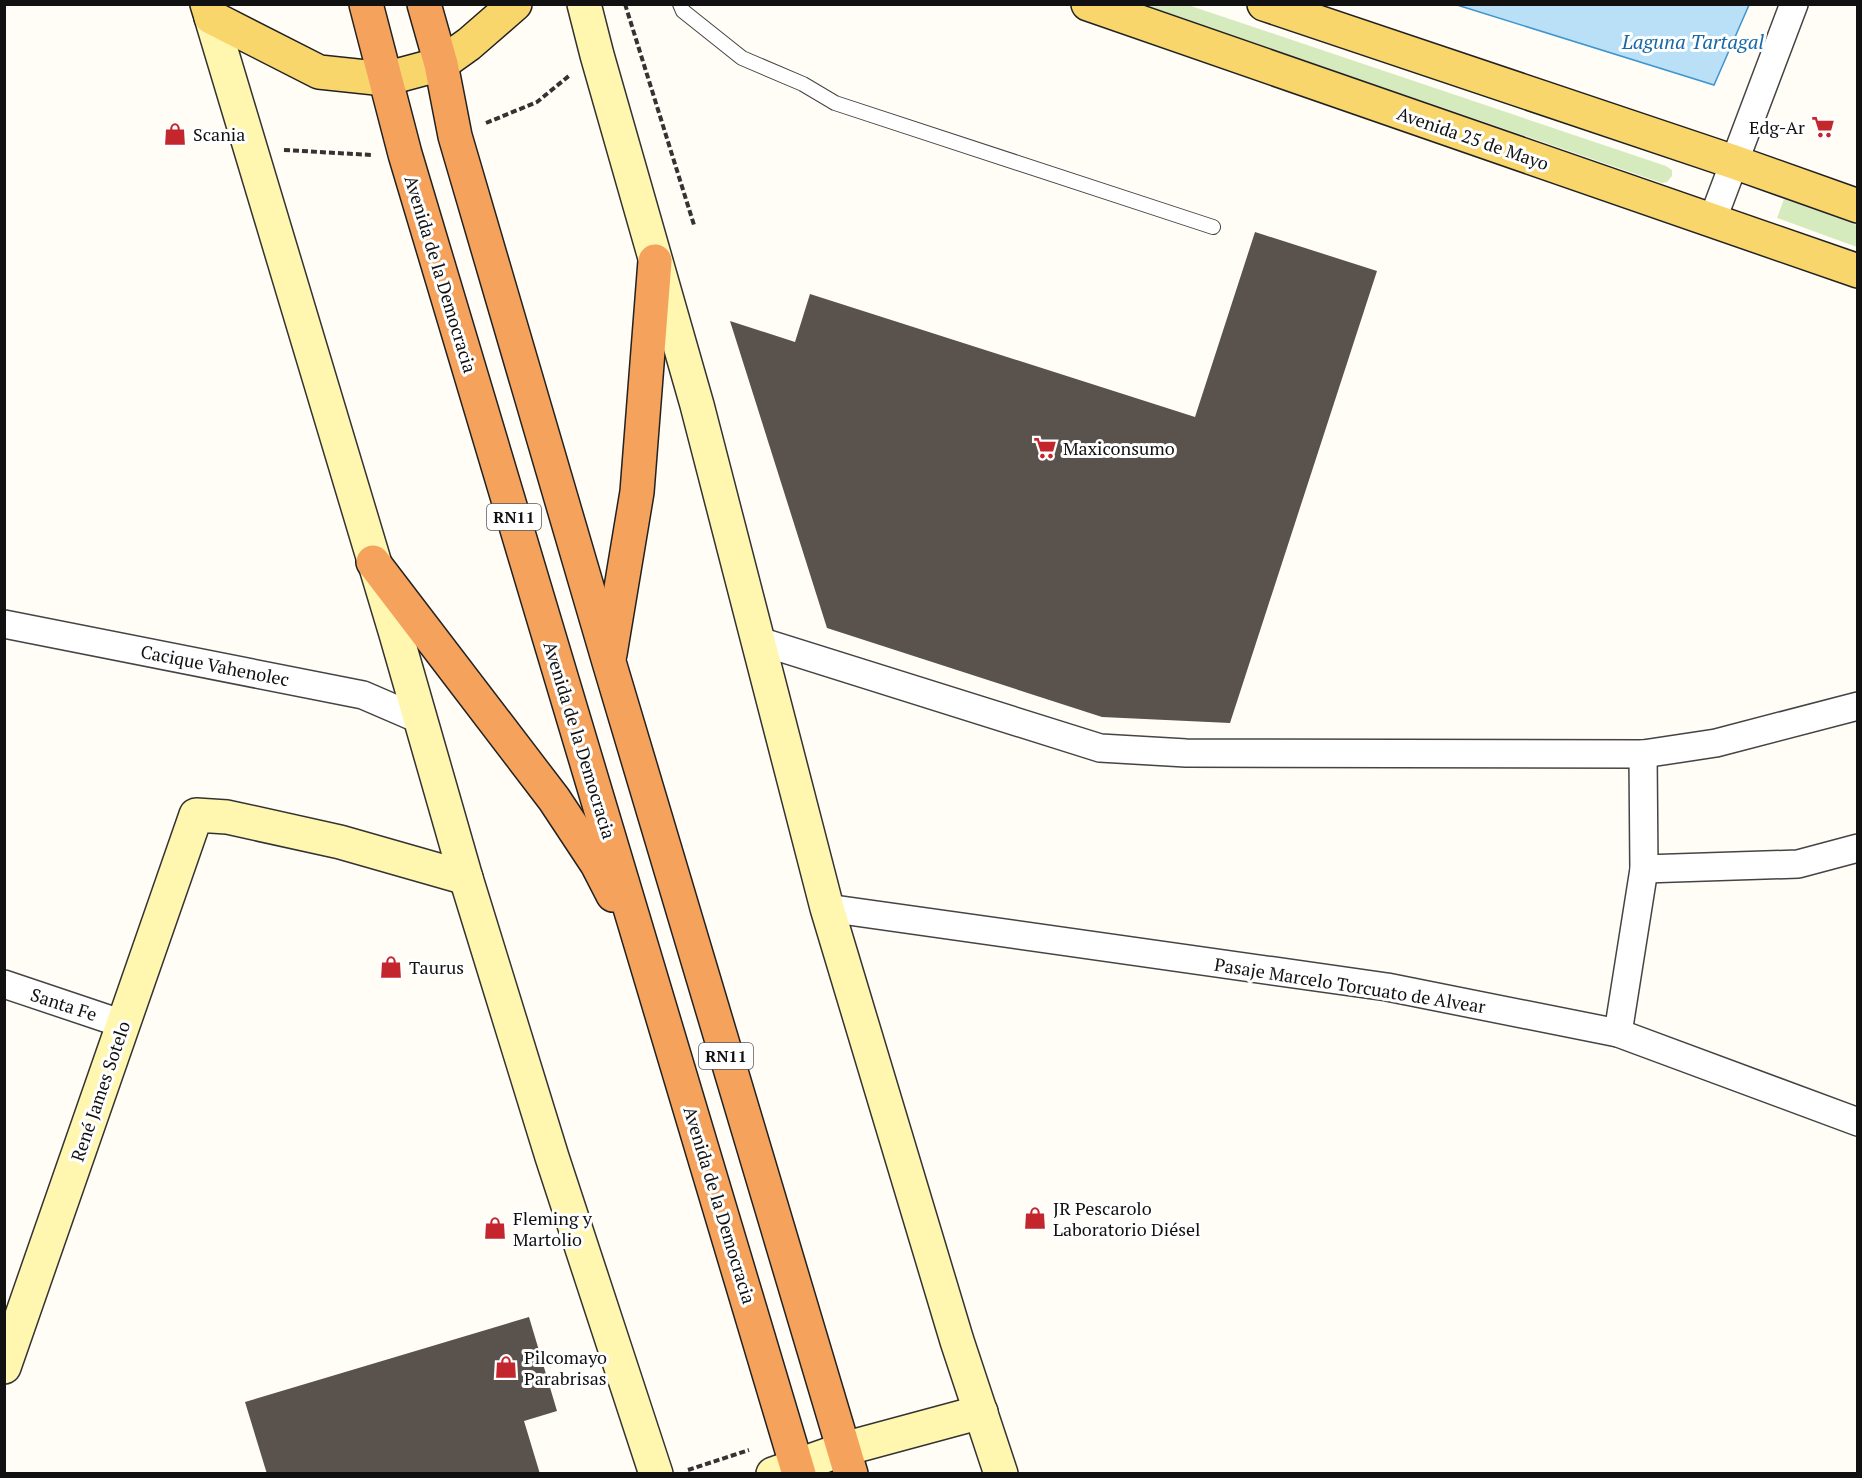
<svg xmlns="http://www.w3.org/2000/svg" width="1862" height="1478" font-family="'PT Serif',serif">
<style>
.green{fill:#d5ebbd}
.water{fill:#b9e0f7;stroke:#3f96cf;stroke-width:1.5}
.building{fill:#5a524d}
.lines{fill:none;stroke-linecap:round;stroke-linejoin:round}
.lane-casing{stroke:#444;stroke-width:16}
.street-casing{stroke:#444;stroke-width:30}
.secondary-casing{stroke:#333;stroke-width:36}
.primary-casing{stroke:#222;stroke-width:36}
.highway-casing{stroke:#222;stroke-width:36}
.path{stroke:#333;stroke-width:4;stroke-dasharray:6 3;stroke-linecap:butt}
.lane{stroke:#fff;stroke-width:14}
.street{stroke:#fff;stroke-width:27}
.secondary{stroke:#fff6b0;stroke-width:33}
.primary{stroke:#f9d66b;stroke-width:33}
.highway{stroke:#f5a25d;stroke-width:33}
.labels{text-anchor:middle;dominant-baseline:central;stroke-width:6;stroke-linejoin:round;paint-order:stroke}
.shield{fill:#fff;stroke:#585858;stroke-width:1.5}
.shield-label{font-size:16px;font-weight:bold;fill:#111}
.poi-label{font-size:18px;fill:#111;stroke:#fff;text-anchor:start}
.street-label{font-size:18px;fill:#111;stroke:#fff}
.water-label{font-size:20px;font-style:italic;fill:#1768a6;stroke:#fff}
</style>
<rect width="100%" height="100%" fill="#fffdf5"/>
<g class="green">
<polygon points="1144,5 1188,5 1666,166 1672,170 1672,176 1667,182 1662,183"/>
<polygon points="1784,199 1857,225 1857,247 1777,218"/>
</g>
<polygon class="water" points="1457,5 1749,5 1714,85"/>
<g class="building">
<polygon points="1255,232 1377,271 1230,723 1102,717 827,628 730,321 795,342 810,294 1195,417"/>
<polygon points="529,1317 557,1411 524,1421 540,1474 267,1474 245,1402"/>
</g>
<g class="lines">
<g class="lane-casing">
<polyline id="lane" points="680,4 683,11 742,58 803,84 835,103 1213,227"/>
</g>
<g class="street-casing">
<g id="street">
<polyline points="1712,221 1794,4"/>
<polyline points="4,624 363,695 421,720"/>
<polyline points="756,640 1100,748 1186,753 1643,754 1716,743 1858,706"/>
<polyline points="1644,869 1798,864 1858,848"/>
<polyline points="827,908 1387,987 1618,1033 1858,1122"/>
<polyline points="4,984 123,1024"/>
<polyline points="1618,1033 1644,869 1643,754"/>
</g>
</g>
<g class="secondary-casing">
<g id="secondary">
<polyline points="584,4 597,55 697,405 827,908 957,1341 1001,1474"/>
<polyline points="211,17 396,634 466,878 552,1157 656,1474"/>
<polyline points="4,1367 196,815 227,817 340,842 466,878"/>
<polyline points="773,1474 844,1449 981,1412"/>
</g>
</g>
<g class="primary-casing">
<g id="primary">
<polyline points="207,4 211,17 319,72 385,79 441,64 469,44 515,4"/>
<polyline points="1088,4 1858,271"/>
<polyline points="1264,4 1734,162 1858,206"/>
</g>
</g>
<g class="highway-casing">
<g id="highway">
<polyline points="366,4 405,154 799,1474"/>
<polyline points="424,4 441,64 455,136 609,662 851,1474"/>
<polyline points="373,562 554,799 597,864 613,895"/>
<polyline points="610,654 637,492 655,261"/>
</g>
</g>
<g class="path">
<polyline points="625,4 694,225"/>
<polyline points="486,123 537,102 570,75"/>
<polyline points="284,150 372,155"/>
<polyline points="688,1470 749,1450"/>
</g>
<use href="#lane" class="lane"/>
<use href="#street" class="street"/>
<use href="#secondary" class="secondary"/>
<use href="#primary" class="primary"/>
<use href="#highway" class="highway"/>
</g>
<defs>
<g id="supermarket-bare" transform="scale(1.8)"><path d="M-6-5.5h2.5l.6 2H6L4.5 2H-2.5L-4.4-4H-6ZM-1.5 3.2a1.3 1.3 0 1 0 .1 0ZM3 3.2a1.3 1.3 0 1 0 .1 0Z" fill="#c4262e" stroke="#fff" stroke-width="2.5" paint-order="stroke"/></g>
<g id="shop-bare" transform="scale(1.8)"><path d="M-5-2.5h2.3a2.7 3.5 0 0 1 5.4 0H5L5.5 6h-11ZM-1.5-2.5h3a1.5 2.3 0 0 0-3 0Z" fill="#c4262e" stroke="#fff" stroke-width="2.5" paint-order="stroke"/></g>
</defs>
<g fill-rule="evenodd">
<use href="#supermarket-bare" x="1823" y="127"/>
<use href="#shop-bare" x="175" y="134"/>
<use href="#supermarket-bare" x="1045" y="448"/>
<use href="#shop-bare" x="391" y="967"/>
<use href="#shop-bare" x="1035" y="1218"/>
<use href="#shop-bare" x="495" y="1228"/>
<use href="#shop-bare" x="506" y="1367"/>
</g>
<g class="labels">
<g class="shield">
<rect x="487" y="504" width="54" height="26" rx="4.5"/>
<rect x="699" y="1043" width="54" height="26" rx="4.5"/>
</g>
<g class="shield-label">
<text x="514" y="517">RN11</text>
<text x="726" y="1056">RN11</text>
</g>
<g class="poi-label">
<text x="1805" y="127" text-anchor="end">Edg-Ar</text>
<text x="193" y="134">Scania</text>
<text x="1063" y="448">Maxiconsumo</text>
<text x="409" y="967">Taurus</text>
<text x="1053" y="1208">JR Pescarolo<tspan x="1053" dy="21">Laboratorio Diésel</tspan></text>
<text x="513" y="1218">Fleming y<tspan x="513" dy="21">Martolio</tspan></text>
<text x="524" y="1357">Pilcomayo<tspan x="524" dy="21">Parabrisas</tspan></text>
</g>
<g class="street-label">
<text transform="translate(1473 138) rotate(19)">Avenida 25 de Mayo</text>
<text transform="translate(441 274) rotate(73)">Avenida de la Democracia</text>
<text transform="translate(215 665) rotate(11)">Cacique Vahenolec</text>
<text transform="translate(580 740) rotate(73)">Avenida de la Democracia</text>
<text transform="translate(1350 985) rotate(9)">Pasaje Marcelo Torcuato de Alvear</text>
<text transform="translate(64 1004) rotate(18)">Santa Fe</text>
<text transform="translate(100 1091) rotate(-71)">René James Sotelo</text>
<text transform="translate(720 1205) rotate(73)">Avenida de la Democracia</text>
</g>
<g class="water-label">
<text x="1693" y="41">Laguna Tartagal</text>
</g>
</g>
<rect width="1862" height="1478" fill="none" stroke="#111111" stroke-width="12"/>
</svg>
